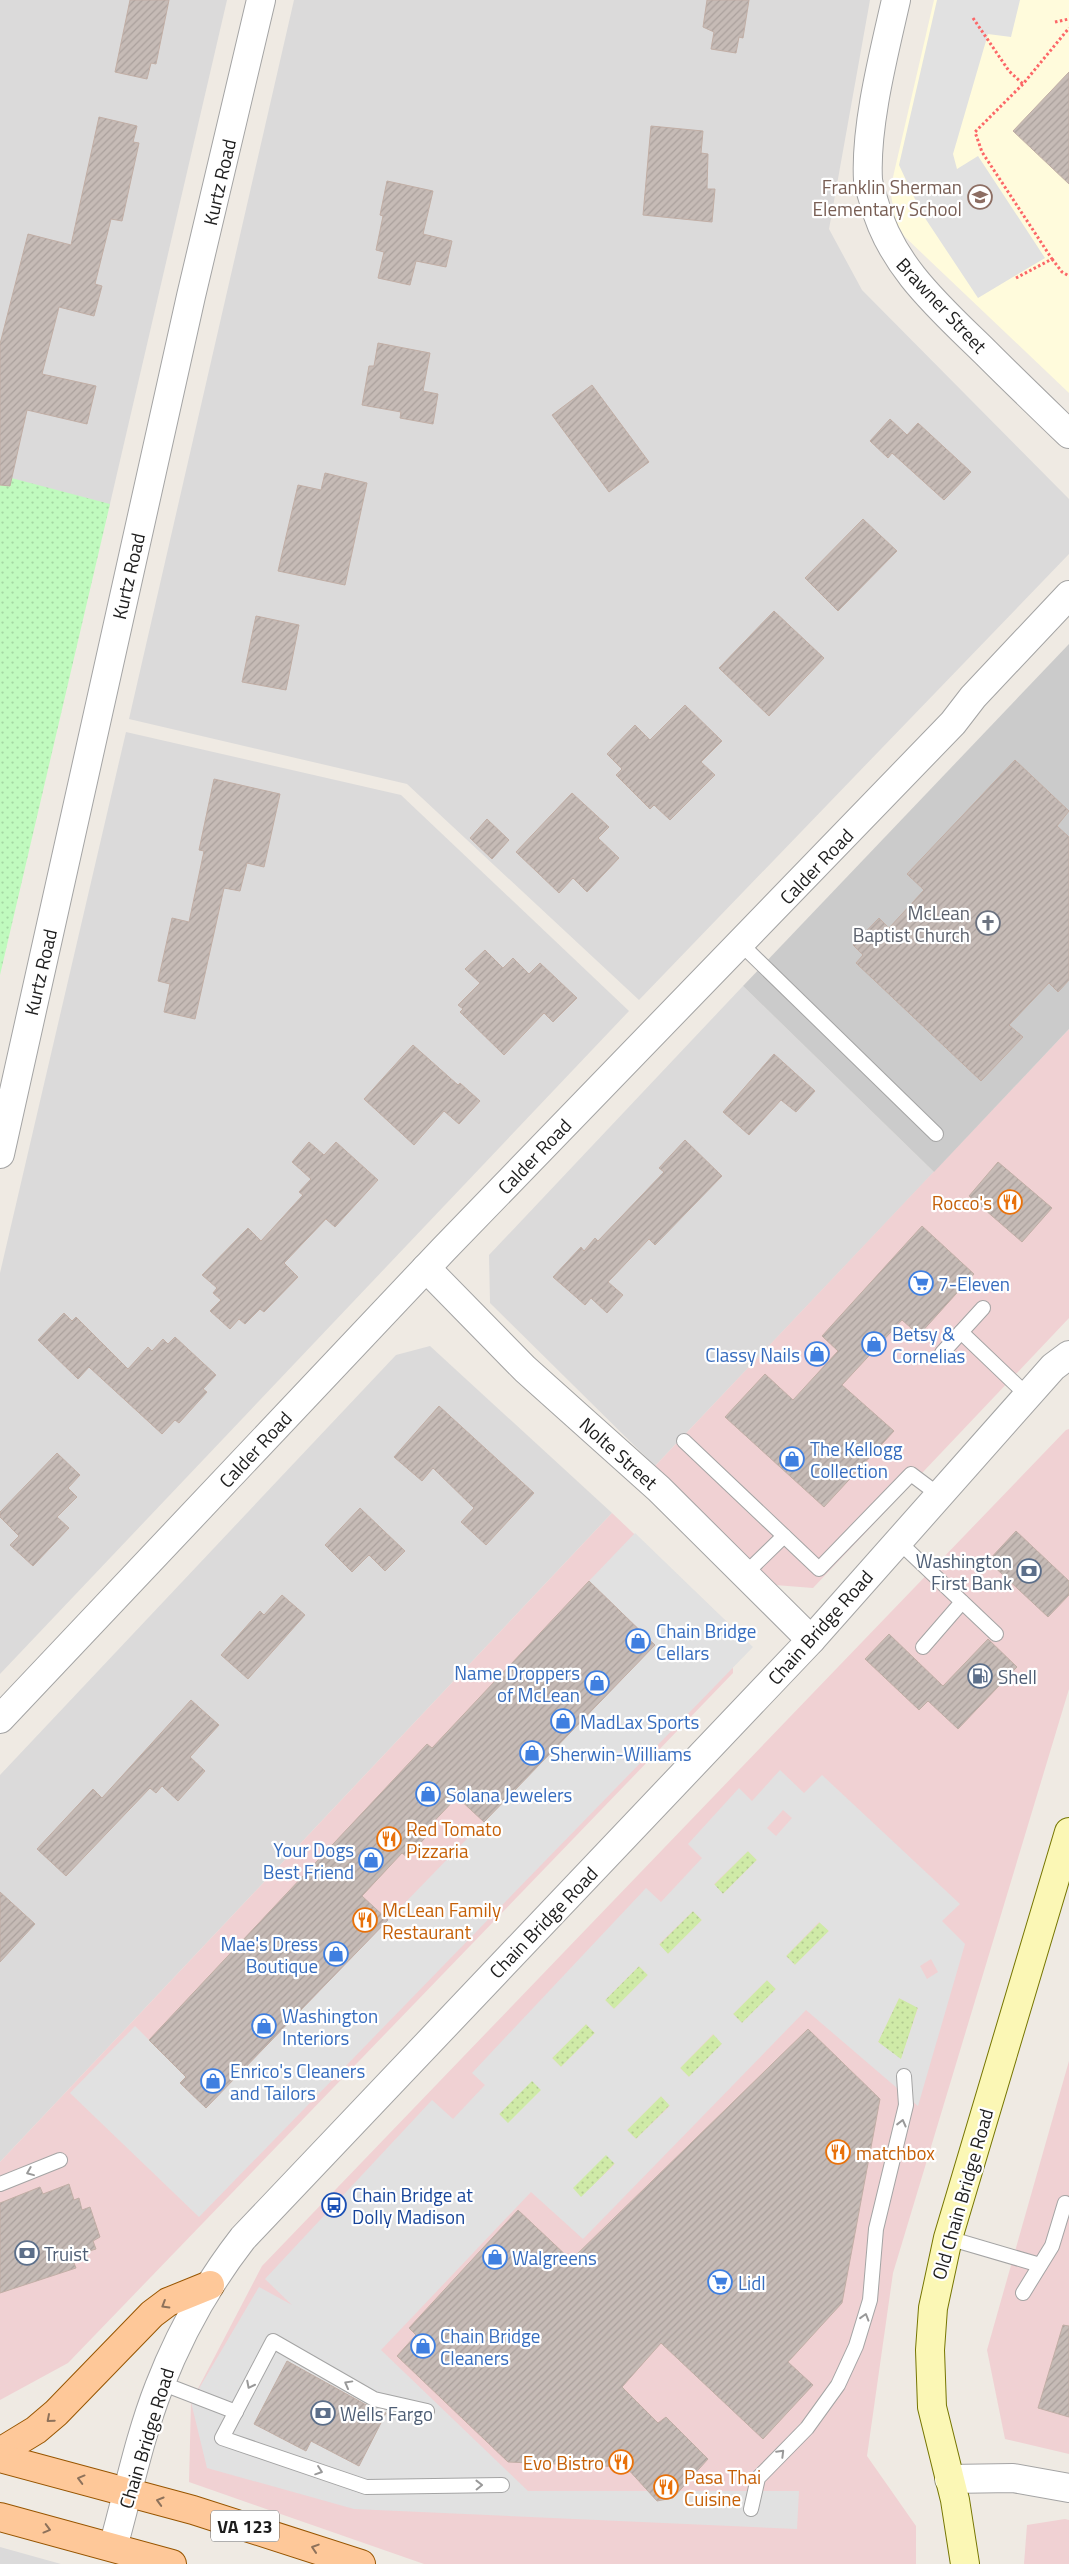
<svg xmlns="http://www.w3.org/2000/svg" width="1069" height="2564" font-family="'Titillium Web',sans-serif">
<style>
.residential{fill:#dbdada}
.commercial{fill:#f0d1d3}
.education{fill:#fffbdc}
.religious{fill:#cbcbcb}
.grass{fill:url(#grass-dots)}
.park{fill:url(#park-dots)}
.parking{fill:#e1e1e1;fill-rule:evenodd}
.building{fill:url(#building-hatch);stroke:#c1aea5}
.lines{fill:none;stroke-linecap:round;stroke-linejoin:round}
.service-casing{stroke:#a4a4a4;stroke-width:16}
.minor-casing{stroke:#a4a4a4;stroke-width:30}
.tertiary-casing{stroke:#a4a4a4;stroke-width:30}
.secondary-casing{stroke:#767602;stroke-width:30}
.primary-casing{stroke:#975500;stroke-width:30}
.path{stroke:#fc6667;stroke-width:3;stroke-dasharray:2.5 2.5;stroke-linecap:butt}
.service{stroke:#fff;stroke-width:14}
.minor{stroke:#fff;stroke-width:28}
.tertiary{stroke:#fff;stroke-width:28}
.secondary{stroke:#fbf7b5;stroke-width:28}
.primary{stroke:#fec899;stroke-width:28}
.oneway{stroke:#999}
.oneway2{stroke:#8e725b}
.labels{text-anchor:middle;dominant-baseline:central;stroke-width:4.5;stroke-linejoin:round;paint-order:stroke}
.shield{fill:#fff;stroke:#616161;stroke-width:1}
.shield-label{font-size:18px;font-weight:bold;fill:#1d1d1d}
.street-label{font-size:19px;fill:#1d1d1d;stroke:#fff}
.education-label{font-size:19px;fill:#785e54;stroke:#fff;text-anchor:end}
.worship-label{font-size:19px;fill:#5b616d;stroke:#fff;text-anchor:end}
.food-label{font-size:19px;fill:#c56008;stroke:#fff;text-anchor:start}
.shop-label{font-size:19px;fill:#366cbe;stroke:#fff;text-anchor:start}
.service-label{font-size:19px;fill:#4e5e75;stroke:#fff;text-anchor:start}
.transit-label{font-size:19px;fill:#164399;stroke:#fff;text-anchor:start}
</style>
<defs>
<pattern id="grass-dots" width="8" height="8" patternUnits="userSpaceOnUse" patternTransform="scale(1.25)"><rect width="8" height="8" fill="#cfeaa7"/><path d="M2 2h.1M6 6h.1" fill="none" stroke="#b1c88f" stroke-width="1.8" stroke-linecap="round"/></pattern>
<pattern id="park-dots" width="8" height="8" patternUnits="userSpaceOnUse" patternTransform="scale(1.25)"><rect width="8" height="8" fill="#c0fabe"/><path d="M2 2h.1M6 6h.1" fill="none" stroke="#a5d6a3" stroke-width="1.8" stroke-linecap="round"/></pattern>
<pattern id="building-hatch" width="6" height="6" patternUnits="userSpaceOnUse" patternTransform="scale(1.25)"><rect width="6" height="6" fill="#c6bbb6"/><path d="M-1 1l2-2M0 6l6-6M5 7l2-2" fill="none" stroke="#aaa09c"/></pattern>
</defs>
<rect width="100%" height="100%" fill="#efeae3"/>
<g class="residential">
<polygon points="0,0 227,0 109,508 0,479"/>
<polygon points="294,0 870,0 829,229 862,290 1069,499 1069,554 639,1000 407,784 129,719"/>
<polygon points="126,732 401,795 629,1011 0,1674 0,1273"/>
<polygon points="743,986 934,1172 655,1466 490,1303 489,1255"/>
<polygon points="430,1346 612,1513 0,2162 0,1775 396,1355"/>
<polygon points="0,2547 61,2564 0,2564"/>
</g>
<g class="commercial">
<polygon points="1069,1029 1069,1318 813,1588 775,1585 655,1466"/>
<polygon points="1069,1429 1069,1689 893,2273 867,2456 916,2526 916,2564 424,2564 189,2482 191,2402 262,2266 1066,1430"/>
<polygon points="612,1513 732,1627 733,1673 68,2363 0,2400 0,2162"/>
<polygon points="1069,2061 1069,2454 1005,2439 987,2350"/>
<polygon points="1065,2519 1069,2520 1069,2564 1024,2564 1027,2525"/>
</g>
<polygon class="education" points="934,0 1069,0 1069,393 927,258 904,236 896,221 890,190"/>
<polygon class="religious" points="1069,644 1069,1029 934,1172 743,986"/>
<g class="grass">
<polygon points="748,1851 757,1860 723,1894 714,1885"/>
<polygon points="693,1911 702,1920 668,1954 659,1945"/>
<polygon points="820,1922 829,1931 795,1965 786,1956"/>
<polygon points="639,1966 648,1975 614,2009 605,2000"/>
<polygon points="767,1980 776,1989 742,2023 733,2014"/>
<polygon points="899,1998 918,2007 901,2060 878,2042"/>
<polygon points="586,2024 595,2033 561,2067 552,2058"/>
<polygon points="714,2034 723,2043 689,2077 680,2068"/>
<polygon points="532,2080 542,2090 508,2124 499,2114"/>
<polygon points="661,2096 670,2105 636,2139 627,2130"/>
<polygon points="606,2154 615,2163 581,2198 572,2188"/>
</g>
<polygon class="park" points="0,475 110,504 0,975"/>
<g class="parking">
<polygon points="937,0 1020,0 1011,37 988,34 953,154 957,169 978,156 1045,258 978,298 921,212 899,165"/>
<polygon points="635,1533 753,1647 199,2217 70,2093 135,2026 186,2077 180,2083 206,2108 655,1645 589,1581"/>
<path d="M780 1770 804 1793 822 1775 960 1904 942 1921 965 1944 918 2106 806 2010 583 2239 531 2192 381 2350 528 2491H799L797 2529 354 2509 207 2468 191 2402 259 2287 292 2305 265 2279 432 2100 453 2119 485 2085 472 2073 646 1888 661 1902 702 1858 688 1844 739 1788 752 1801ZM783 1810 792 1818 776 1836 767 1828ZM748 1851 757 1860 723 1894 714 1884ZM693 1911 702 1920 668 1954 659 1944ZM819 1922 829 1931 795 1965 786 1956ZM931 1959 938 1972 927 1979 920 1966ZM639 1966 648 1975 614 2009 605 2000ZM767 1980 776 1989 742 2023 733 2014ZM899 1998 918 2008 901 2059 878 2042ZM586 2024 595 2033 561 2067 552 2058ZM713 2034 722 2044 689 2077 680 2068ZM532 2081 541 2090 508 2123 499 2114ZM661 2096 670 2106 636 2139 627 2130ZM606 2155 615 2164 581 2197 573 2188Z"/>
</g>
<g class="building">
<polygon points="130,0 169,0 156,64 151,63 147,79 115,72"/>
<polygon points="707,0 749,0 743,38 739,37 736,53 711,49 714,32 703,27"/>
<polygon points="1069,72 1069,184 1013,131"/>
<polygon points="99,117 137,126 133,142 139,143 122,221 111,219 95,284 102,286 94,316 59,307 42,374 96,386 87,424 27,410 10,486 0,485 0,344 28,234 71,245"/>
<polygon points="651,126 703,131 701,153 708,154 707,189 715,189 712,222 643,215"/>
<polygon points="387,181 433,191 423,234 452,241 446,267 416,261 410,285 378,278 384,252 376,250 383,216 380,215"/>
<polygon points="378,343 430,353 423,391 438,394 433,424 400,418 401,412 362,405 369,366 374,366"/>
<polygon points="592,385 649,462 609,492 552,415"/>
<polygon points="890,419 907,435 918,423 971,472 944,500 892,453 888,458 870,441"/>
<polygon points="325,473 367,483 345,585 278,571 298,485 321,490"/>
<polygon points="863,519 897,551 838,611 805,578"/>
<polygon points="774,611 824,658 769,716 719,668"/>
<polygon points="256,616 299,625 286,690 242,682"/>
<polygon points="685,705 722,741 701,762 715,775 670,820 654,805 650,809 616,775 622,769 607,754 635,725 650,740"/>
<polygon points="1015,760 1069,811 1057,826 1069,837 1069,980 1058,992 1049,983 1009,1025 1023,1037 981,1081 856,963 863,955 853,945 879,918 889,928 924,890 907,874"/>
<polygon points="214,779 280,794 264,867 247,863 240,891 224,888 195,1019 164,1012 170,984 158,981 172,918 189,922 204,851 199,850"/>
<polygon points="572,793 609,827 598,838 619,858 587,892 573,878 559,893 516,852"/>
<polygon points="487,819 509,840 492,859 470,838"/>
<polygon points="485,950 503,968 513,958 529,974 540,963 577,998 553,1022 544,1013 504,1055 460,1012 463,1009 458,1005 480,983 465,969"/>
<polygon points="413,1045 458,1085 460,1083 480,1101 459,1124 444,1111 414,1145 364,1099"/>
<polygon points="774,1054 815,1091 796,1112 781,1100 749,1135 723,1112"/>
<polygon points="685,1140 722,1176 655,1245 649,1239 608,1282 623,1295 607,1313 591,1298 585,1305 553,1277 581,1247 584,1251 595,1238 598,1241 664,1172 659,1168"/>
<polygon points="309,1142 324,1155 336,1142 378,1180 335,1227 326,1219 284,1263 298,1277 264,1312 260,1309 245,1324 239,1319 230,1329 210,1311 221,1300 213,1293 217,1288 202,1275 248,1228 261,1241 303,1195 299,1192 311,1179 292,1162"/>
<polygon points="998,1162 1052,1208 1022,1242 969,1196"/>
<polygon points="922,1226 974,1274 919,1335 902,1320 842,1385 894,1431 824,1507 725,1417 765,1374 793,1400 838,1351 822,1336"/>
<polygon points="64,1313 72,1321 76,1317 128,1369 148,1347 152,1351 163,1339 168,1344 175,1337 216,1375 203,1389 207,1392 179,1423 175,1420 162,1434 89,1367 78,1379 38,1340"/>
<polygon points="439,1406 534,1493 486,1545 461,1522 474,1508 433,1468 422,1481 394,1457"/>
<polygon points="57,1453 80,1475 68,1488 77,1497 57,1517 69,1528 33,1566 10,1545 19,1536 0,1517 0,1512"/>
<polygon points="360,1508 405,1551 385,1571 369,1555 352,1572 325,1545"/>
<polygon points="1016,1531 1069,1581 1069,1595 1048,1617 988,1561"/>
<polygon points="589,1581 655,1645 484,1822 457,1797 423,1833 426,1837 407,1857 402,1853 362,1896 388,1920 206,2108 180,2083 186,2077 149,2040 427,1744 432,1748"/>
<polygon points="282,1595 305,1615 248,1679 221,1655 260,1611 264,1615"/>
<polygon points="889,1634 943,1686 988,1639 1017,1667 958,1729 928,1701 919,1710 865,1659"/>
<polygon points="191,1700 219,1725 190,1757 205,1771 178,1801 162,1786 156,1793 150,1788 66,1876 37,1849 93,1789 102,1798"/>
<polygon points="0,1892 35,1924 0,1962"/>
<polygon points="808,2029 880,2099 842,2303 788,2362 813,2385 763,2439 661,2343 622,2387 658,2423 666,2417 708,2459 673,2498 657,2501 626,2467 508,2462 397,2356 416,2335 409,2328 518,2210 571,2260"/>
<polygon points="69,2184 74,2200 79,2198 82,2210 90,2207 100,2237 93,2241 96,2249 86,2252 88,2258 74,2263 76,2268 0,2293 0,2203 40,2187 43,2194"/>
<polygon points="1063,2325 1069,2326 1069,2417 1038,2408"/>
<polygon points="287,2361 370,2407 386,2413 359,2466 311,2441 306,2451 254,2424"/>
</g>
<g class="lines">
<g class="service-casing">
<g id="service">
<polyline points="741,944 936,1134"/>
<polyline points="961,1332 1028,1396"/>
<polyline points="942,1353 983,1308"/>
<polyline points="684,1441 819,1569 911,1474 939,1495"/>
<polyline points="898,1541 996,1634"/>
<polyline points="745,1574 784,1536"/>
<polyline points="923,1647 962,1602"/>
<polyline points="0,2184 60,2160"/>
<polyline points="948,2238 1040,2265"/>
<polyline points="1023,2293 1052,2246 1065,2203"/>
<polyline points="161,2383 236,2412"/>
<polyline points="427,2411 374,2399 273,2341 222,2438 366,2487 502,2485"/>
<polyline points="751,2509 758,2478 807,2428 838,2385 856,2346 870,2300 876,2229 906,2105 904,2076"/>
</g>
</g>
<g class="minor-casing">
<g id="minor">
<path d="M896 0C884 53 865 126 868 180 869 187 872 195 874 202 890 265 940 308 985 352 1013 380 1041 407 1069 434"/>
<polyline points="0,1154 191,296 261,0"/>
<polyline points="426,1268 525,1369 659,1489 811,1640"/>
<polyline points="0,1719 444,1249 953,723 973,697 1069,595"/>
<polyline points="949,2479 1013,2478 1069,2488"/>
</g>
</g>
<g class="tertiary-casing">
<path id="tertiary" d="M113 2547C128 2494 139 2438 159 2387 180 2333 208 2283 243 2238L811 1640 1053 1367 1069 1355"/>
</g>
<g class="secondary-casing">
<polyline id="secondary" points="965,2564 955,2500 932,2407 930,2350 933,2308 948,2238 1069,1832"/>
</g>
<g class="primary-casing">
<g id="primary">
<polyline points="0,2452 36,2430 56,2413 152,2314 168,2302 210,2285"/>
<polyline points="0,2458 193,2510 361,2564"/>
<polyline points="0,2517 172,2564"/>
</g>
</g>
<g class="path">
<polyline points="973,18 1009,71 1023,84"/>
<polyline points="1055,22 1069,19"/>
<polyline points="1052,259 1062,272 1069,276"/>
<polyline points="1016,278 1052,259 982,152 975,132 1023,84 1069,28"/>
</g>
<use href="#service" class="service"/>
<use href="#minor" class="minor"/>
<use href="#tertiary" class="tertiary"/>
<use href="#secondary" class="secondary"/>
<use href="#primary" class="primary"/>
</g>
<defs><path id="oneway-chevron" d="M-2-3.5L2.5 0L-2 3.5" fill="none" stroke-width="1.6" stroke-linecap="round" stroke-linejoin="round" transform="scale(1.25)"/></defs>
<g class="oneway">
<use href="#oneway-chevron" transform="translate(902 2123) rotate(-76)"/>
<use href="#oneway-chevron" transform="translate(30 2172) rotate(158)"/>
<use href="#oneway-chevron" transform="translate(865 2317) rotate(-73)"/>
<use href="#oneway-chevron" transform="translate(348 2384) rotate(-151)"/>
<use href="#oneway-chevron" transform="translate(250 2385) rotate(117)"/>
<use href="#oneway-chevron" transform="translate(781 2453) rotate(-45)"/>
<use href="#oneway-chevron" transform="translate(319 2471) rotate(19)"/>
<use href="#oneway-chevron" transform="translate(479 2485) rotate(-1)"/>
</g>
<g class="oneway2">
<use href="#oneway-chevron" transform="translate(165 2305) rotate(149)"/>
<use href="#oneway-chevron" transform="translate(50 2419) rotate(139)"/>
<use href="#oneway-chevron" transform="translate(81 2479) rotate(-165)"/>
<use href="#oneway-chevron" transform="translate(160 2501) rotate(-164)"/>
<use href="#oneway-chevron" transform="translate(47 2529) rotate(15)"/>
<use href="#oneway-chevron" transform="translate(315 2548) rotate(-162)"/>
</g>
<defs>
<g id="school-ring" transform="scale(1.25)"><circle r="9.5" fill="#fff" stroke="#8d6e63" stroke-width="1.5"/><path d="M0-5L7-2L0 1L-7-2ZM-4 1L0 2.5L4 1V4Q0 6-4 4Z" fill="#8d6e63"/></g>
<g id="church-ring" transform="scale(1.25)"><circle r="9.5" fill="#fff" stroke="#6b7280" stroke-width="1.5"/><path d="M-1.2-6h2.4v3.5h3.3v2.4h-3.3V6h-2.4V-.1h-3.3v-2.4h3.3Z" fill="#6b7280"/></g>
<g id="restaurant-ring" transform="scale(1.25)"><circle r="9.5" fill="#fff" stroke="#e8710a" stroke-width="1.5"/><path d="M-5-6h1v4h1v-4h1v4h1v-4h1v5L-1.5 .5V6h-2V.5L-5-1ZM5-6V6H3V1.5H1.5Q1.5-4 5-6Z" fill="#e8710a"/></g>
<g id="supermarket-ring" transform="scale(1.25)"><circle r="9.5" fill="#fff" stroke="#3f7fe0" stroke-width="1.5"/><path d="M-6-5.5h2.5l.6 2H6L4.5 2H-2.5L-4.4-4H-6ZM-1.5 3.2a1.3 1.3 0 1 0 .1 0ZM3 3.2a1.3 1.3 0 1 0 .1 0Z" fill="#3f7fe0"/></g>
<g id="shop-ring" transform="scale(1.25)"><circle r="9.5" fill="#fff" stroke="#3f7fe0" stroke-width="1.5"/><path d="M-5-2.5h2.3a2.7 3.5 0 0 1 5.4 0H5L5.5 6h-11ZM-1.5-2.5h3a1.5 2.3 0 0 0-3 0Z" fill="#3f7fe0"/></g>
<g id="bank-ring" transform="scale(1.25)"><circle r="9.5" fill="#fff" stroke="#5c6f8a" stroke-width="1.5"/><path d="M-6-4H6V4H-6ZM0-2.3a2.3 2.3 0 1 0 0 4.6a2.3 2.3 0 1 0 0-4.6Z" fill="#5c6f8a"/></g>
<g id="fuel-ring" transform="scale(1.25)"><circle r="9.5" fill="#fff" stroke="#5c6f8a" stroke-width="1.5"/><path d="M-5.5-6h7V0h2V4h1.3V-2.5L3-4.5l.8-.8L6-3V5H2.5V1h-1V6h-7ZM-4.2-4.7v3.2H.2V-4.7Z" fill="#5c6f8a"/></g>
<g id="bus-ring" transform="scale(1.25)"><circle r="9.5" fill="#fff" stroke="#1a4fb4" stroke-width="1.5"/><path d="M-5-6H5V4H4V6H2V4H-2V6H-4V4H-5ZM-3.5-4V0h7V-4ZM-3.5 1.2v1.5H-2V1.2ZM2 1.2v1.5H3.5V1.2Z" fill="#1a4fb4"/></g>
</defs>
<g fill-rule="evenodd">
<use href="#school-ring" x="980" y="197"/>
<use href="#church-ring" x="988" y="923"/>
<use href="#restaurant-ring" x="1010" y="1202"/>
<use href="#supermarket-ring" x="921" y="1283"/>
<use href="#shop-ring" x="874" y="1344"/>
<use href="#shop-ring" x="817" y="1354"/>
<use href="#shop-ring" x="792" y="1459"/>
<use href="#bank-ring" x="1029" y="1571"/>
<use href="#shop-ring" x="638" y="1641"/>
<use href="#fuel-ring" x="980" y="1676"/>
<use href="#shop-ring" x="597" y="1683"/>
<use href="#shop-ring" x="563" y="1721"/>
<use href="#shop-ring" x="532" y="1753"/>
<use href="#shop-ring" x="428" y="1794"/>
<use href="#restaurant-ring" x="389" y="1839"/>
<use href="#shop-ring" x="371" y="1860"/>
<use href="#restaurant-ring" x="365" y="1920"/>
<use href="#shop-ring" x="336" y="1954"/>
<use href="#shop-ring" x="264" y="2026"/>
<use href="#shop-ring" x="213" y="2081"/>
<use href="#restaurant-ring" x="838" y="2152"/>
<use href="#bus-ring" x="334" y="2205"/>
<use href="#bank-ring" x="27" y="2253"/>
<use href="#shop-ring" x="495" y="2257"/>
<use href="#supermarket-ring" x="720" y="2282"/>
<use href="#shop-ring" x="423" y="2346"/>
<use href="#bank-ring" x="323" y="2413"/>
<use href="#restaurant-ring" x="621" y="2462"/>
<use href="#restaurant-ring" x="666" y="2487"/>
</g>
<g class="labels">
<rect class="shield" x="211" y="2510.5" width="68" height="31" rx="4"/>
<g class="shield-label">
<text x="245" y="2526">VA 123</text>
</g>
<g class="street-label">
<text transform="translate(219 182) rotate(-77)">Kurtz Road</text>
<text transform="translate(942 305) rotate(47)">Brawner Street</text>
<text transform="translate(128 576) rotate(-77)">Kurtz Road</text>
<text transform="translate(816 866) rotate(-46)">Calder Road</text>
<text transform="translate(40 972) rotate(-77)">Kurtz Road</text>
<text transform="translate(534 1156) rotate(-46)">Calder Road</text>
<text transform="translate(255 1449) rotate(-47)">Calder Road</text>
<text transform="translate(619 1453) rotate(42)">Nolte Street</text>
<text transform="translate(820 1627) rotate(-48)">Chain Bridge Road</text>
<text transform="translate(543 1922) rotate(-46)">Chain Bridge Road</text>
<text transform="translate(962 2194) rotate(-74)">Old Chain Bridge Road</text>
<text transform="translate(146 2438) rotate(-73)">Chain Bridge Road</text>
</g>
<g class="education-label">
<text x="962" y="186">Franklin Sherman<tspan x="962" dy="22">Elementary School</tspan></text>
</g>
<g class="worship-label">
<text x="970" y="912">McLean<tspan x="970" dy="22">Baptist Church</tspan></text>
</g>
<g class="food-label">
<text x="992" y="1202" text-anchor="end">Rocco's</text>
<text x="406" y="1828">Red Tomato<tspan x="406" dy="22">Pizzaria</tspan></text>
<text x="382" y="1909">McLean Family<tspan x="382" dy="22">Restaurant</tspan></text>
<text x="856" y="2152">matchbox</text>
<text x="604" y="2462" text-anchor="end">Evo Bistro</text>
<text x="684" y="2476">Pasa Thai<tspan x="684" dy="22">Cuisine</tspan></text>
</g>
<g class="shop-label">
<text x="938" y="1283">7-Eleven</text>
<text x="892" y="1333">Betsy &amp;<tspan x="892" dy="22">Cornelias</tspan></text>
<text x="800" y="1354" text-anchor="end">Classy Nails</text>
<text x="810" y="1448">The Kellogg<tspan x="810" dy="22">Collection</tspan></text>
<text x="656" y="1630">Chain Bridge<tspan x="656" dy="22">Cellars</tspan></text>
<text x="580" y="1672" text-anchor="end">Name Droppers<tspan x="580" dy="22">of McLean</tspan></text>
<text x="580" y="1721">MadLax Sports</text>
<text x="550" y="1753">Sherwin-Williams</text>
<text x="446" y="1794">Solana Jewelers</text>
<text x="354" y="1849" text-anchor="end">Your Dogs<tspan x="354" dy="22">Best Friend</tspan></text>
<text x="318" y="1943" text-anchor="end">Mae's Dress<tspan x="318" dy="22">Boutique</tspan></text>
<text x="282" y="2015">Washington<tspan x="282" dy="22">Interiors</tspan></text>
<text x="230" y="2070">Enrico's Cleaners<tspan x="230" dy="22">and Tailors</tspan></text>
<text x="512" y="2257">Walgreens</text>
<text x="738" y="2282">Lidl</text>
<text x="440" y="2335">Chain Bridge<tspan x="440" dy="22">Cleaners</tspan></text>
</g>
<g class="service-label">
<text x="1012" y="1560" text-anchor="end">Washington<tspan x="1012" dy="22">First Bank</tspan></text>
<text x="998" y="1676">Shell</text>
<text x="44" y="2253">Truist</text>
<text x="340" y="2413">Wells Fargo</text>
</g>
<g class="transit-label">
<text x="352" y="2194">Chain Bridge at<tspan x="352" dy="22">Dolly Madison</tspan></text>
</g>
</g>
</svg>
